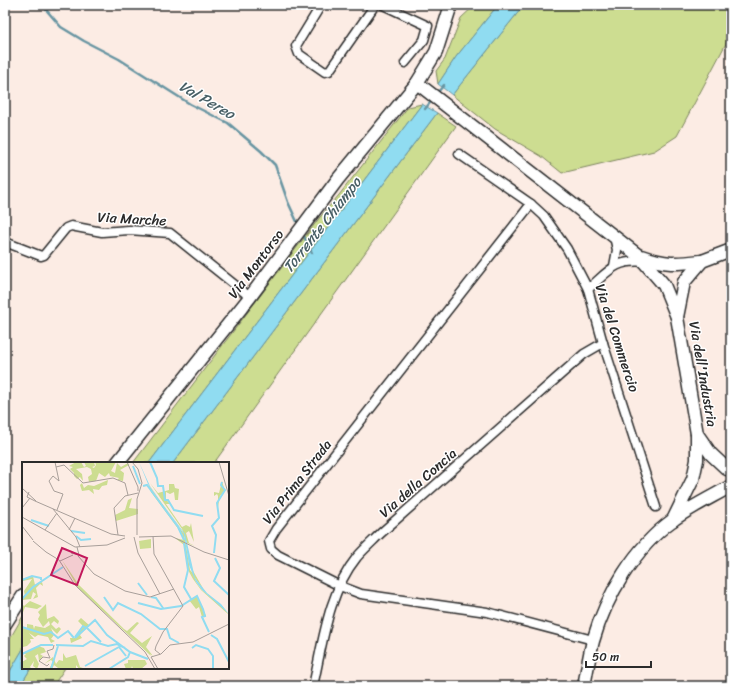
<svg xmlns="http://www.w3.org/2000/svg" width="736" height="691" font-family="Sriracha,sans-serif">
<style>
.green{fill:#cddd91;stroke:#7c845e}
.water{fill:#90dcf1;stroke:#6895a2}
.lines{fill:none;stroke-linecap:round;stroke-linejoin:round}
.stream{stroke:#6895a2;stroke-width:2.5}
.street-casing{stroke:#2b2b2b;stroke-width:11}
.secondary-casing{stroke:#2b2b2b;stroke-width:15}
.street{stroke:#fff;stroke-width:8}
.secondary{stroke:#fff;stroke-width:12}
.labels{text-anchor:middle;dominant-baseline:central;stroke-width:3;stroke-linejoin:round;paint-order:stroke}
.street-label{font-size:14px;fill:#2b2b2b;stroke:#fff}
.water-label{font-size:15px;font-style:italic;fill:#496066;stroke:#fff}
.inset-river{fill:none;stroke:#90dcf1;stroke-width:2}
.inset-road{fill:none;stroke:#a89f9a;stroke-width:1}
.view{fill:#c2185b;fill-opacity:0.15;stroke:#c2185b;stroke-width:2}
.inset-edge{fill:none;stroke:#2b2b2b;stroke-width:2}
</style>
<rect width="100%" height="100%" fill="#fcece4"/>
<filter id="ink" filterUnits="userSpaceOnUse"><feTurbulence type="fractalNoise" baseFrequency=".025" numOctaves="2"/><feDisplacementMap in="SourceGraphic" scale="8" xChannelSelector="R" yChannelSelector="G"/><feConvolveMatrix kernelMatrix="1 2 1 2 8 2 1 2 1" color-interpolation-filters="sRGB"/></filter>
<g filter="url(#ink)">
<g class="green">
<polygon points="475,5 498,5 456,57 438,84 436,71 445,59 461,18"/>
<polygon points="524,5 731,5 731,34 677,136 654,151 562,173 541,156 495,129 452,95"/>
<polygon points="422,104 149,463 133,463 320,217 339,195 408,107"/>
<polygon points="437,113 456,126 214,463 173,463"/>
<polygon points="23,616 23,649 5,680 5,647"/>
<polygon points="31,668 65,668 53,686 20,686"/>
</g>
<g class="water">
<polygon points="498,5 524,5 452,95 438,84 456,57"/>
<polygon points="422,104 437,113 173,463 149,463"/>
<polygon points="23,649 23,668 31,668 20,686 5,686 5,680"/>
</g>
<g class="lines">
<g class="stream">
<polyline points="42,5 61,27 84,41 119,59 190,104 228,123 261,151 275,165 288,202 299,226"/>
<polyline points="437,93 444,85"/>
<polyline points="425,109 433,99"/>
<polyline points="302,232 312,253"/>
</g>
<g class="street-casing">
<g id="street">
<polyline points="321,5 296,46 299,54 325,72 329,71 375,5"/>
<polyline points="383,5 428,26 424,40 405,63"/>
<polyline points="459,154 531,204 544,216 567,249 588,289 603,343 656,507"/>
<polyline points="531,204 276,529 269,541 271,549 278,555 340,586 361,594 487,612 593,640"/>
<polyline points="614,236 617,250 614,266"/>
<polyline points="5,242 41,256 44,255 66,228 71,226 102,232 129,230 170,233 250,297"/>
<path d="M588 289C609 271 615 259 645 262"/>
<path d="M313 686C323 642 328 593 357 557 364 549 373 541 381 533L584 354 603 343"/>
</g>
</g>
<g class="secondary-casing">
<g id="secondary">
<polyline points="417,83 639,256 664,285 677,317"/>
<polyline points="731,250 702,261 684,282 677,317 697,434 711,454 727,469 731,469"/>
<path d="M641 256C667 265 675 264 702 261"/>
<polyline points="117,463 250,297 338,179 417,83 436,52 451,5"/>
<polyline points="673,520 693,479 697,460 697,434"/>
<polyline points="5,624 23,596"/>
<path d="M584 686C587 671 589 656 593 641 606 596 635 547 673 520 691 507 712 497 731 486"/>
</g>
</g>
<use href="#street" class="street"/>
<use href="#secondary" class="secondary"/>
</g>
</g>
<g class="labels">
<g class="street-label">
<text transform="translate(132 219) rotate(3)">Via Marche</text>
<text transform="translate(256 264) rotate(-53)">Via Montorso</text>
<text transform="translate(617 338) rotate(72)">Via del Commercio</text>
<text transform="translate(703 374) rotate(80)">Via dell'Industria</text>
<text transform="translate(297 482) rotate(-52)">Via Prima Strada</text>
<text transform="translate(418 483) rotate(-41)">Via della Concia</text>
</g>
<g class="water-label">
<text transform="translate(207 100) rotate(30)">Val Pereo</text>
<text transform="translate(322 225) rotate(-52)">Torrente Chiampo</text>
</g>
</g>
<g transform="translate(22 462)">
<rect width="207" height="207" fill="#fcece4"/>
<path d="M54 0H59L62 5 64 4 62 0H72L73 4 70 5 72 6 74 3 73 0H94L89 9 93 11 95 1 99 5 106 1 107 3 98 8 102 11 101 19 95 18 97 16 88 14 87 11 83 15 77 11 74 19 67 20 66 15 70 12 69 7 65 5 54 7 60 12 61 19 58 15 55 17 52 14V11L48 7 51 5 47 4ZM86 18 85 23 80 24 77 28 71 27 72 32 67 28 60 29 58 23 60 21 62 26 66 23 72 24ZM200 19 203 29 198 34 196 45V34L195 32 192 34V30L197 31ZM128 21 136 31 147 28V22H152L153 26 157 27 156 38H153L152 30 148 32 144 30V38L149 42H144L160 65 164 63 168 65 169 61 172 80 167 69 164 71 167 81 173 84 165 81 160 67ZM126 22 162 72 168 108 171 111 165 82 170 107 182 128 173 116 174 120 180 128 200 144 207 153 179 128 171 117 166 108 162 83 153 76 162 78 160 72 129 30ZM110 36 107 46 116 47V52L94 59 93 53 103 48 106 38ZM129 77V86L118 87 117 79ZM40 98 57 123 102 167 105 169 115 160 117 161 108 171 120 181 130 174 124 185 131 194 128 192 129 194 56 126ZM11 114 13 123 20 120 21 124 18 122 14 126 16 135 11 137 14 132 11 130 9 137 0 138 3 134 2 129 10 117 1 119 0 117ZM175 134 184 154 180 155 177 145 174 147 167 138ZM8 139 20 144 15 147 3 145 0 153V142L2 144ZM24 142 25 157 32 154 37 159 36 162 32 159 29 162 34 167 37 165 39 167 35 172 29 166 32 173 29 177 33 179 29 181 26 175 16 173 13 175 7 171 12 177H8L9 180 5 184 1 185 0 166H5V162L11 163 12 167 13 164 23 166 28 163 27 159 21 165 16 157 18 153 16 150ZM59 156 67 163 58 173 60 176 49 181 48 176H53L61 164 56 159ZM16 184 22 186 24 190 18 192 21 194 17 199 16 192 13 194 17 202 15 207 11 204 12 199 8 205 10 207H0V200L5 197 2 194 4 192H0ZM41 191 44 196 54 193 58 205 64 207H57L54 203V207H33L36 206 32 203 30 207H27L31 200 29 198 22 202 31 195 34 202 37 198 41 199ZM106 198H123L125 202 119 207H111L110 204 109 207H104L102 202 106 201Z" fill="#cddd91"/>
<path d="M117 0 126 22 163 72 173 116 185 131 199 142 207 152 180 128 174 120 167 103 162 72 128 24Z" fill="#90dcf1"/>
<path class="inset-river" d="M128 0 135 16 136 24H141L143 38H146L152 48 181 54M111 4 118 22M121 24 125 23 156 65 162 78M9 58 27 64M49 69 63 71M54 74 59 78 69 77M162 81 166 108 162 125 169 137M192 91 194 73 190 64 197 56 195 41 203 28 199 23 200 20M193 96 198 106 192 119 207 133M0 118 10 114 19 116V118M116 121 125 133M82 135 91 148 96 141 119 152 138 167H145L148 176 157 181M129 135 134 136 141 146M0 137 11 125 41 105M116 141 139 147 159 144 175 134 181 147 183 154 180 155 187 170M0 165 22 172 29 170 36 176 46 169 52 176M65 166 79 180M189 173 195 177 207 200M53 175 61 164 64 166M53 176 73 158 85 173 108 190 126 197M34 183 61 184 69 179 86 184 95 182 103 186M170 186 174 183 186 187 191 194V207M0 192 19 183H31M63 204 97 185 104 194M29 207 36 184M87 207 106 195 108 190"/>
<path class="inset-road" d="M33 0 37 19 31 14 27 19 32 29 41 32 35 48M105 0 116 25V29M110 0 116 7 120 21 115 37V73M197 0 207 34M34 5 42 3 61 21 91 16 103 21 106 33M0 26 14 39M7 30 5 35 13 39 89 72 103 74M0 46 8 36M31 47 54 75 58 85M0 55 53 85 85 83 103 76M0 64 11 78M23 68 35 51M47 68 53 56M96 73 92 46 103 34 116 31M131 74 132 92 161 144 141 170 134 184 133 188 138 192M112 75 116 91 138 132M117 75 149 74 182 90 207 98M11 79 24 90 37 98 53 123 123 190 133 207M49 91 57 93 55 85M56 94 72 112 103 129 128 135 152 127M38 99 51 93M27 202 25 204 17 199 21 195 28 196 25 189 31 187 32 183M136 207 129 195 139 192 148 183 171 180 207 162"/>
<path class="view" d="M40 86 65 96 55 123 29 113Z"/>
<rect width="207" height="207" class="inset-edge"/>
</g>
<rect width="736" height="691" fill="none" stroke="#fff" stroke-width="20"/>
<rect x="10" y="10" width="716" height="671" fill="none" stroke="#2b2b2b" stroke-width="1.5" filter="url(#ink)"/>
<path d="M586 661v6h65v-6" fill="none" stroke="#2b2b2b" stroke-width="2"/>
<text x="592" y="661" font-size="12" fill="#2b2b2b" stroke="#ffffff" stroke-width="3" paint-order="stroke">50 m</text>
</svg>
